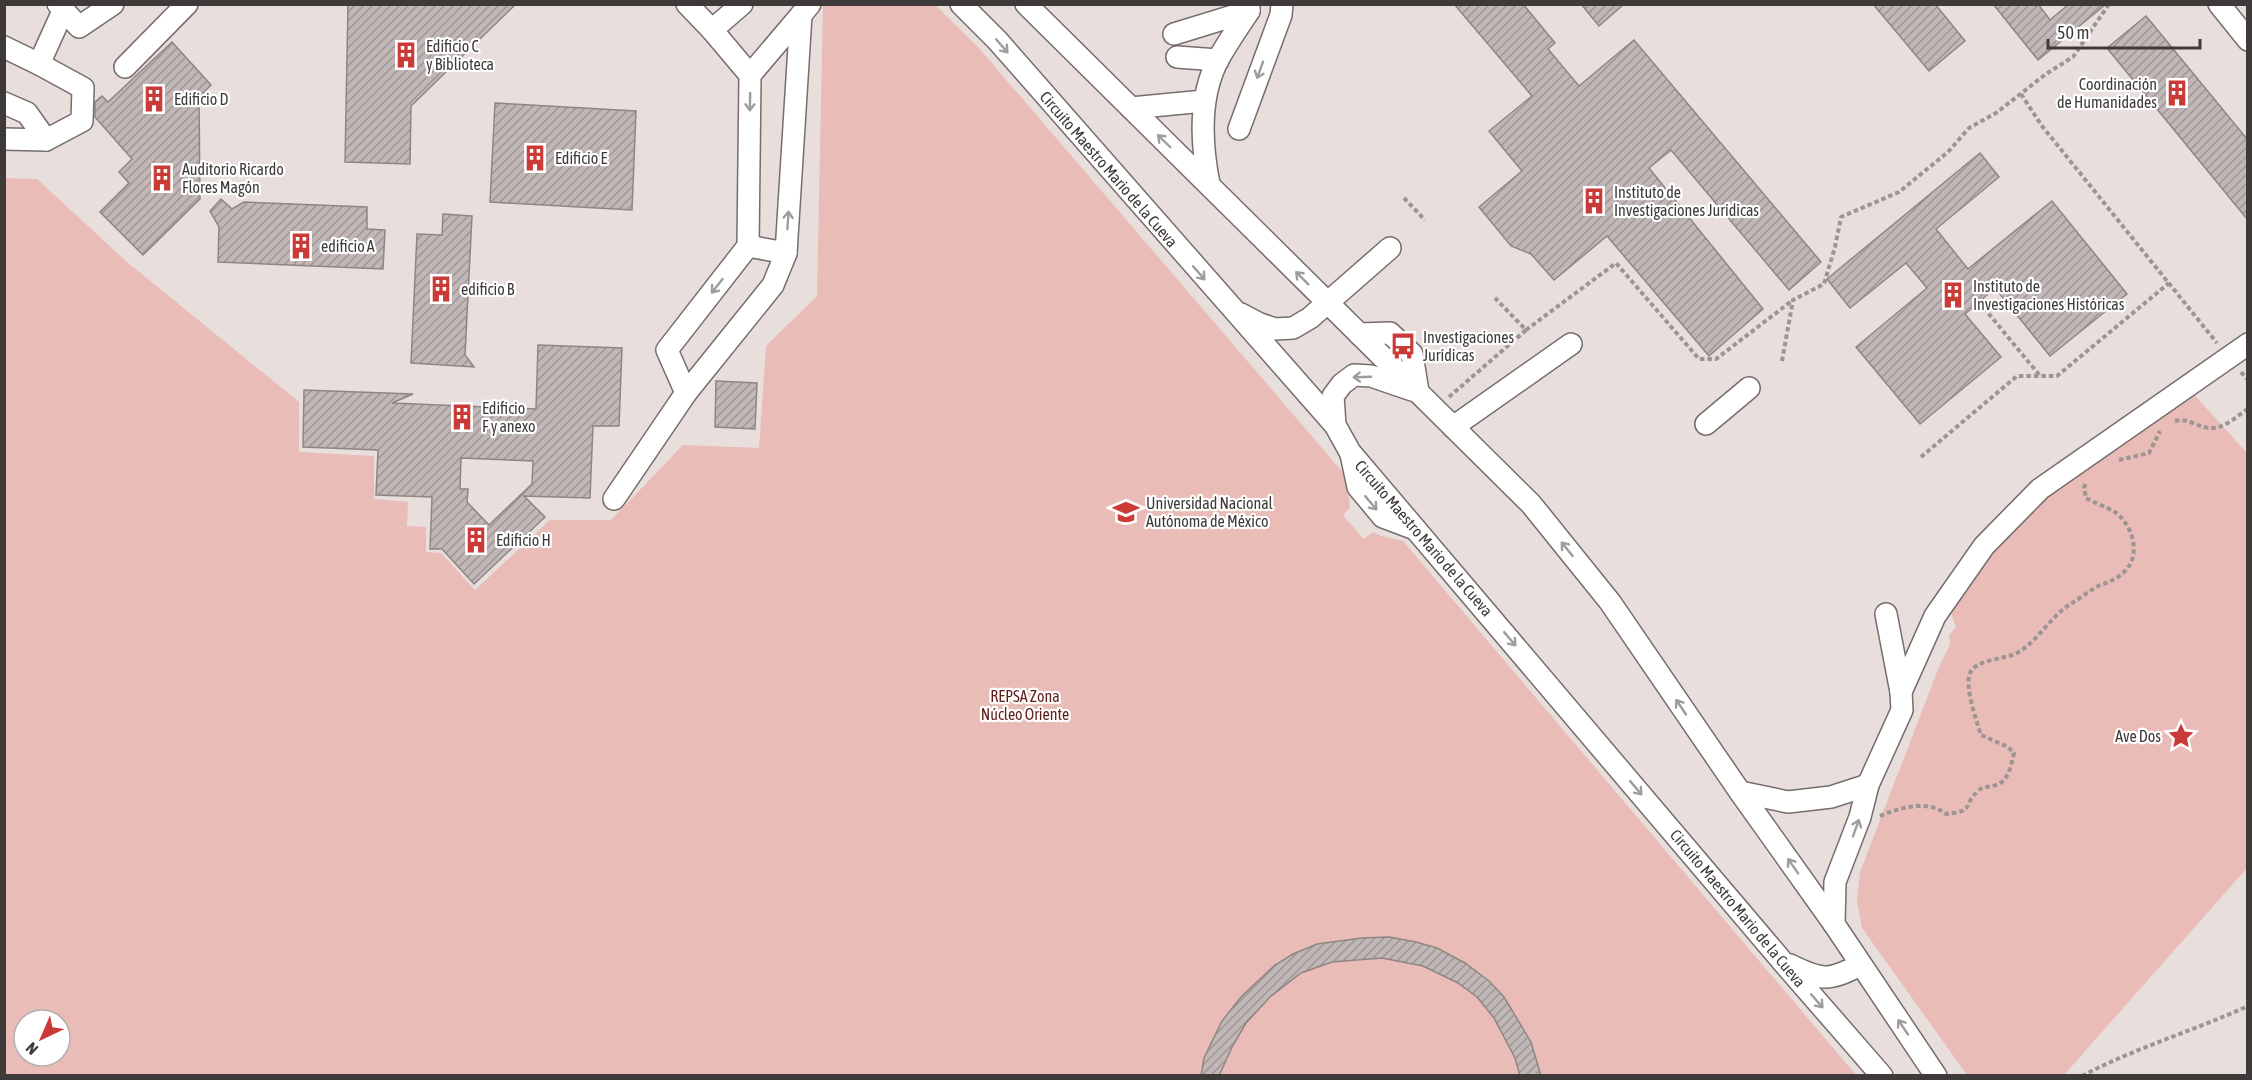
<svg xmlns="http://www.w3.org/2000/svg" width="2252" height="1080" font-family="'Asap Condensed',sans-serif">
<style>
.green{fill:#e9bcb7;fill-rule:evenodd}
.building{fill:url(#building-hatch);stroke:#8f8684;stroke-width:1.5;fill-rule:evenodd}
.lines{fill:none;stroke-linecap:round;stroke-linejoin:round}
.minor-casing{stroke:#766d6c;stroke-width:24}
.path{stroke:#9c9593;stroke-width:4;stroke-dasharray:4.5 3;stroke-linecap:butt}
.minor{stroke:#fff;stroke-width:21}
.oneway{stroke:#9e9c9c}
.labels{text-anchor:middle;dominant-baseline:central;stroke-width:4.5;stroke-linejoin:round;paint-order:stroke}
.poi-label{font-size:16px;fill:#3e3a3a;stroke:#fff;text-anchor:start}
.street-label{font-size:16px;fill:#3e3a3a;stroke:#fff}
.park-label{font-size:16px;fill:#611f1c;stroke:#fff}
</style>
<defs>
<pattern id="building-hatch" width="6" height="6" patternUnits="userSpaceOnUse" patternTransform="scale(1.5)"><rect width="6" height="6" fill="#c1b7b6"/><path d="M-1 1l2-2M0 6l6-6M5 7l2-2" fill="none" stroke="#9e9695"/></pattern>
</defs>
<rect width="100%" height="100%" fill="#e8dedc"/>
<g class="green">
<path d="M823 4 935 5 978 47 1346 476 1350 508 1343 515 1364 539 1373 532 1381 536 1403 541 1856 1075 5 1076V178L37 179 127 262 299 402V452L374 456V499L408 502 407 526 426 527V552L441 553 475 590 550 520H611L683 445 759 448 766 346 817 296ZM24 1020H60V1056H24Z"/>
<polygon points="2189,389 2247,453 2247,868 2064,1075 1967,1075 1862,928 1857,901 1860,872 1939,667 1950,644 1949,635 1956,627 1951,613 1961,596 1961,589 2043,491"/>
</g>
<g class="building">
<polygon points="348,4 516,4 411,106 410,164 345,162"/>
<polygon points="1454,4 1523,4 1555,43 1548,49 1579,86 1634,40 1821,262 1789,290 1671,150 1649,168 1763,309 1709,356 1607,236 1554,280 1531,254 1511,246 1479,207 1522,171 1489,131 1532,96"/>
<polygon points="1581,4 1624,4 1599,26"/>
<polygon points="1873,4 1935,4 1965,41 1929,71"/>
<polygon points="1993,4 2038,4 2050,20 2069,4 2106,4 2038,60"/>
<polygon points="2146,16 2247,139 2247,219 2107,48"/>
<polygon points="172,42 211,85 199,97 200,199 143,255 100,212 129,183 119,172 132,159 95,117 95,102 102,96 108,102"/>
<polygon points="495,103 636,111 632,210 490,202"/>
<polygon points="1980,153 1999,177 1936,229 1968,269 2052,201 2127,294 2050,356 1995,288 1965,314 2001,357 1920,424 1856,347 1927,288 1906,263 1850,308 1827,279"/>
<polygon points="221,199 232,209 244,202 367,207 367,229 385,230 383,269 218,262 219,227 210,211"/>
<polygon points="443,214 472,216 465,355 474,367 411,363 417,234 442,235"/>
<path d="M538 345 622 348 619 426H593L590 498 524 496 545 517 474 584 442 549H430L432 497 376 495 378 450 303 447 304 390 413 394 392 403 536 409ZM461 458 533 461 532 484 489 525 467 502 468 489H460Z"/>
<polygon points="716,381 757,383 755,429 715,427"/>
<polygon points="1389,937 1416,942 1437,948 1465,963 1489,981 1504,997 1531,1042 1541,1076 1520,1076 1515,1058 1494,1018 1477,997 1458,983 1423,966 1382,958 1332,962 1301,973 1270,997 1246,1023 1232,1047 1219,1076 1201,1076 1204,1058 1222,1021 1241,997 1275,965 1293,954 1317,944 1362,938"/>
</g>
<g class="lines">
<g class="minor-casing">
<g id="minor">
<polyline points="58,4 79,27 113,4"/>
<polyline points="961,4 997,40 1335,425 1350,452 1782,961 1882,1076"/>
<polyline points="1026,4 1531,504 1610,602 1740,792 1834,924 1936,1076"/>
<polyline points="2219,4 2248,40"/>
<polyline points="712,30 742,4"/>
<polyline points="1174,34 1249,11"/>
<polyline points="4,47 39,64"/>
<polyline points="1177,57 1218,60"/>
<polyline points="125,67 187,4"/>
<polyline points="750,75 801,15"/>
<polyline points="4,103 27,113 46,140"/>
<polyline points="1131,108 1204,101"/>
<polyline points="1239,129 1281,15 1282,4"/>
<polyline points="4,139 46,140 82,121 83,88 39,64 63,11"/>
<path d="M1209 184C1201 143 1198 96 1219 58 1228 42 1239 26 1249 11V4"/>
<polyline points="748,246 786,253"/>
<polyline points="1241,314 1260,324 1275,329 1293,328 1310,318 1390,248"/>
<polyline points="1359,334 1390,333 1412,354 1418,392"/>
<polyline points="686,393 667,350 748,246 750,75 712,30 687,4"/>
<polyline points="1706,424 1749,388"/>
<polyline points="1335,425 1333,396 1342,384 1354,375 1371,376 1412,390"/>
<polyline points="1453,427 1571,344"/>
<polyline points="1351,454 1358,487 1383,517 1415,529"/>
<polyline points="614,499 686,393 773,285 786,253 801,15 810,4"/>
<polyline points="1901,692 1935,616 1984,546 2040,489 2248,344"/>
<polyline points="1740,792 1788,802 1831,797 1868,785"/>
<polyline points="1834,924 1835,882 1860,817 1868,785 1902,710 1901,692 1886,614"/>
<path d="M1790 965C1822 981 1829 981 1860 965"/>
</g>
</g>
<g class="path">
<polyline points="2021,94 2042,126 2217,343"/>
<polyline points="1404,198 1425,220"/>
<polyline points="1979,302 2041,377"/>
<polyline points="1526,330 1616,263 1699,359 1716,359 1793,300"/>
<polyline points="1782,361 1793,300 1824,284 1835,247 1841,217 1899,192 1948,152 1969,128 1996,113 2046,74 2073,57 2109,4"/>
<polyline points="2241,372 2248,380"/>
<polyline points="1449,397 1526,330 1495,298"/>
<path d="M2175 421C2189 417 2199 429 2213 428 2225 428 2238 415 2248 409"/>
<polyline points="1921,457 2017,376 2057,376 2169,283"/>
<polyline points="2119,460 2149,453 2160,431"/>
<path d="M1880 816C1899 808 1928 799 1946 814 1976 811 1962 805 1978 791 1984 785 1989 788 1996 785 2009 781 2011 765 2014 753L2008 747 1981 735C1977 722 1964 686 1970 673 1975 660 2003 659 2015 654 2037 643 2049 618 2069 605 2079 599 2090 590 2100 585 2109 582 2117 579 2124 572 2142 556 2133 525 2115 512 2106 507 2095 503 2086 498L2084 488 2086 482"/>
<path d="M2082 1076C2135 1048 2193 1031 2248 1006"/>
</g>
<use href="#minor" class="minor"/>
</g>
<defs><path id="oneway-shaft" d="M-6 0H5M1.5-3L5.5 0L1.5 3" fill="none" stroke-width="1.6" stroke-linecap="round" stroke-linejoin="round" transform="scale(1.5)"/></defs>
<g class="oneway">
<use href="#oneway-shaft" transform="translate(1002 46) rotate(49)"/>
<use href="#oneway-shaft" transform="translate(1260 70) rotate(110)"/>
<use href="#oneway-shaft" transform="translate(750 102) rotate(91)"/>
<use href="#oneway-shaft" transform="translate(1164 141) rotate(-136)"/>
<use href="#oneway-shaft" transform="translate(788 220) rotate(-86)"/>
<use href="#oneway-shaft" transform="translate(1199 273) rotate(49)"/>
<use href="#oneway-shaft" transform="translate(1302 278) rotate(-135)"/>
<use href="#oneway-shaft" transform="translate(717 286) rotate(128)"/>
<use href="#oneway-shaft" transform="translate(1362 377) rotate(178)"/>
<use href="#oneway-shaft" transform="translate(1371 503) rotate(50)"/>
<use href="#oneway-shaft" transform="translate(1567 549) rotate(-129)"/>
<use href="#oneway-shaft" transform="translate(1510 639) rotate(50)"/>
<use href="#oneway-shaft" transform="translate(1681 707) rotate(-124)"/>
<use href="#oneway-shaft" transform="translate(1636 788) rotate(50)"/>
<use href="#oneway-shaft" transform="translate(1856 828) rotate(-70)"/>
<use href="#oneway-shaft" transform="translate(1793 866) rotate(-125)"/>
<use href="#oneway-shaft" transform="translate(1817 1001) rotate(49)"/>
<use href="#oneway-shaft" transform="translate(1903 1027) rotate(-124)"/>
</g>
<defs>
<g id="building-bare" transform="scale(2.07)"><path d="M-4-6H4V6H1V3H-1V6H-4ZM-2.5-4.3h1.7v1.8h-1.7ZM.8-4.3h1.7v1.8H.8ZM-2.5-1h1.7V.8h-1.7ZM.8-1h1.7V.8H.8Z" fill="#ca3b38" stroke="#fff" stroke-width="2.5" paint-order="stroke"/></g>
<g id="bus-bare" transform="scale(2.07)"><path d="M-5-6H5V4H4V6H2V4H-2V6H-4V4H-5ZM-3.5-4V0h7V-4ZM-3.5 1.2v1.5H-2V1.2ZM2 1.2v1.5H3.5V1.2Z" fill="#ca3b38" stroke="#fff" stroke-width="2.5" paint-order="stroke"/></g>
<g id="university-bare" transform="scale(2.07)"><path d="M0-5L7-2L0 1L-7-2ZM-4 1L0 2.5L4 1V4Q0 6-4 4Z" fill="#ca3b38" stroke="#fff" stroke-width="2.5" paint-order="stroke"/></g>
<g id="sight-bare" transform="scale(2.07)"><path d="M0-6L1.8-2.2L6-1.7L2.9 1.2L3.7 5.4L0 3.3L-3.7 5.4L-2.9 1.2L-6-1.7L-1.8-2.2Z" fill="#ca3b38" stroke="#fff" stroke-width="2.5" paint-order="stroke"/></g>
</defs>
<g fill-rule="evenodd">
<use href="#building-bare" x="406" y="55"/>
<use href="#building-bare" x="2177" y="93"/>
<use href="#building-bare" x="154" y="99"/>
<use href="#building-bare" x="535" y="158"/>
<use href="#building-bare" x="162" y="178"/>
<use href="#building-bare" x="1594" y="201"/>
<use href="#building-bare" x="301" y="246"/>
<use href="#building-bare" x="441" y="289"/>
<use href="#building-bare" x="1953" y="295"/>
<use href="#bus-bare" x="1403" y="346"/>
<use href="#building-bare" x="462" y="417"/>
<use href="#university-bare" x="1126" y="512"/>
<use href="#building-bare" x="476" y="540"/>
<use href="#sight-bare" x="2181" y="736"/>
</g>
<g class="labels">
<g class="poi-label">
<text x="426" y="46">Edificio C<tspan x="426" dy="18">y Biblioteca</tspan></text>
<text x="2157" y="84" text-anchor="end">Coordinación<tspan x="2157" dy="18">de Humanidades</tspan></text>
<text x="174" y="99">Edificio D</text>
<text x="555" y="158">Edificio E</text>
<text x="182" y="169">Auditorio Ricardo<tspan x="182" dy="18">Flores Magón</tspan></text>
<text x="1614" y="192">Instituto de<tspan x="1614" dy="18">Investigaciones Jurídicas</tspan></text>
<text x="321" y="246">edificio A</text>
<text x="1973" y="286">Instituto de<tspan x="1973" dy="18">Investigaciones Históricas</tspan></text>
<text x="461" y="289">edificio B</text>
<text x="1423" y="337">Investigaciones<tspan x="1423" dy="18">Jurídicas</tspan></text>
<text x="482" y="408">Edificio<tspan x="482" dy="18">F y anexo</tspan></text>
<text x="1146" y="503">Universidad Nacional<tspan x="1146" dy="18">Autónoma de México</tspan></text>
<text x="496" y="540">Edificio H</text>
<text x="2161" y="736" text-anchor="end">Ave Dos</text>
</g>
<g class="street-label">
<text transform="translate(1109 169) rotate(49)">Circuito Maestro Mario de la Cueva</text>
<text transform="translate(1424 538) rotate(49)">Circuito Maestro Mario de la Cueva</text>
<text transform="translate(1738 908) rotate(50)">Circuito Maestro Mario de la Cueva</text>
</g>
<g class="park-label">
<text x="1025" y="696">REPSA Zona<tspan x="1025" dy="18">Núcleo Oriente</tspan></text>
</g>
</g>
<rect width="2252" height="1080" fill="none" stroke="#3e3a3a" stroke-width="12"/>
<g transform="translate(42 1038) rotate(224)"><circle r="28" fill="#ffffff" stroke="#b2b0b0" stroke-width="1.5"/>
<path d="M0-4.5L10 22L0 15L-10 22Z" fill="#ca3b38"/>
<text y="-9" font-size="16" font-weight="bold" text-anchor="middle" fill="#3e3a3a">N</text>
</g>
<path d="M2048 39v9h152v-9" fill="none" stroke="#3e3a3a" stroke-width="3"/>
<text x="2057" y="39" font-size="18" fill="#3e3a3a" stroke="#ffffff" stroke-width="4.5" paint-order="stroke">50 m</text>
</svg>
